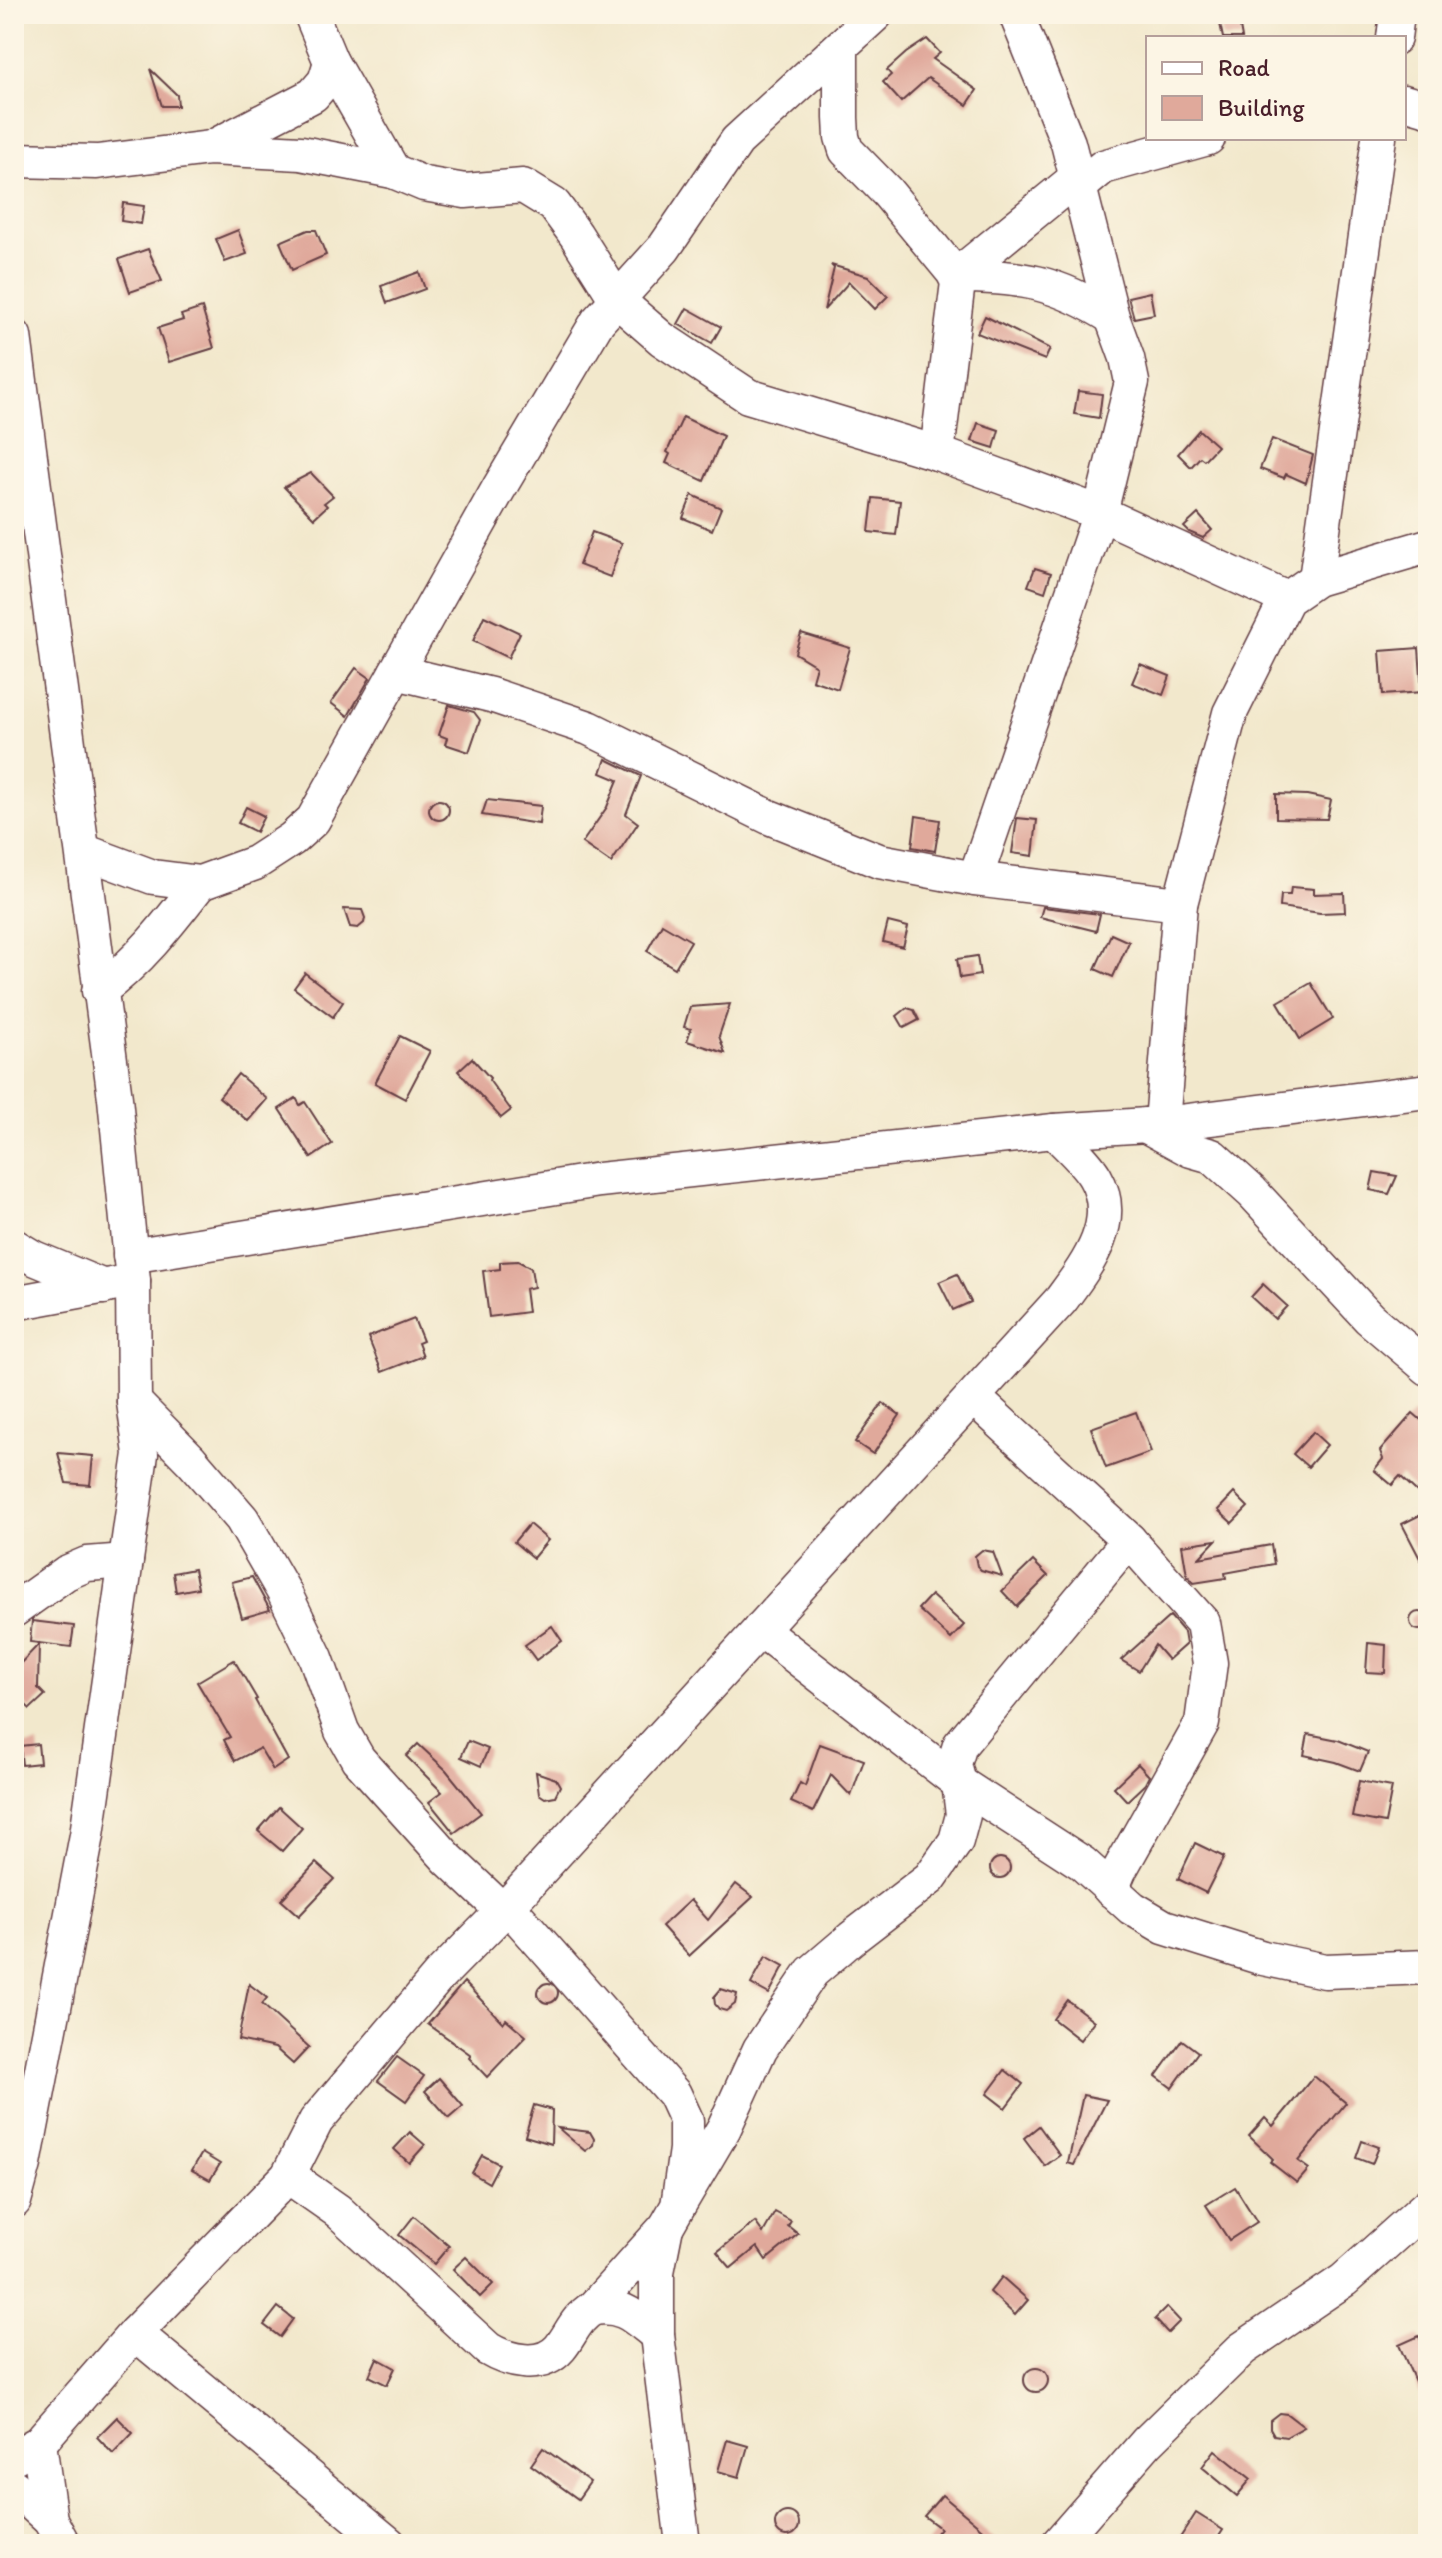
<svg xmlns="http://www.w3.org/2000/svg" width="1442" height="2558" font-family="Itim,sans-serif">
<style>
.building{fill:#e0a99b}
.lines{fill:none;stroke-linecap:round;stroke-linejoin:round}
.minor-casing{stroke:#633d43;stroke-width:37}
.minor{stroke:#fff;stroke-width:34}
</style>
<rect width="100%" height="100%" fill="#fcf5e5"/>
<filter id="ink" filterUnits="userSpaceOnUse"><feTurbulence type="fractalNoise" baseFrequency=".0125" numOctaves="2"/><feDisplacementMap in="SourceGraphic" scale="16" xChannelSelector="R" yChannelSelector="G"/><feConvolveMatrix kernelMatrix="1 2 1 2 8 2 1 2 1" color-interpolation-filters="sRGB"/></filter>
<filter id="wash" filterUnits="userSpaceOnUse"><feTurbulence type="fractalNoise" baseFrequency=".006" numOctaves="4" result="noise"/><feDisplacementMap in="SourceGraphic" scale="32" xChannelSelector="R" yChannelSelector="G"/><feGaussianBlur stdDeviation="1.8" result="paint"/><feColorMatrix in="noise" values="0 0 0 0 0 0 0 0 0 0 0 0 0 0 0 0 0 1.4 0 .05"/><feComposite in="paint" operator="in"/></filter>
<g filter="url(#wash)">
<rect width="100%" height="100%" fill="#f2e8cc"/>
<g id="blocks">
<g class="building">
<polygon points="1218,14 1253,14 1240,27 1242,38 1223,38"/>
<polygon points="927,39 940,53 933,59 977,90 967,105 928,78 901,102 883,82 891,75 887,70 906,53"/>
<polygon points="150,69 177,95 178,106 162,106"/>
<polygon points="123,203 144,206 141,224 121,221"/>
<polygon points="238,230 247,254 225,262 216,239"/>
<polygon points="308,230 316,230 326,255 292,270 280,242"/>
<polygon points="148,249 162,281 130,292 119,259"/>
<polygon points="831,265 868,276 888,296 875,309 849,282 824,310 834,268"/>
<polygon points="419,272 425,289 387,303 381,286"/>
<polygon points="1150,292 1154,314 1134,318 1128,297"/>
<polygon points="202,308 214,348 169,362 158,328 183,320 181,315"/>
<polygon points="687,308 721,327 712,343 678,324"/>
<polygon points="985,316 1050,349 1045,360 977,333"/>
<polygon points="1078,391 1102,394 1099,418 1074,414"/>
<polygon points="683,417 723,436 704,481 666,463 670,454 667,452"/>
<polygon points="978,423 999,430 994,448 972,441"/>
<polygon points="1199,430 1217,446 1204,460 1200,457 1191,467 1178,454"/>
<polygon points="1272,439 1313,455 1306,483 1286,474 1284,478 1260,469"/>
<polygon points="311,473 333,496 324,503 327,506 314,518 284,487"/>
<polygon points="692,495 721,508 712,530 683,518"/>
<polygon points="873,498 900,501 896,535 869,532"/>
<polygon points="1198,514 1212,530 1203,538 1189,532 1184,527"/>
<polygon points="592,532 622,543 610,577 579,565"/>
<polygon points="1035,568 1051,573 1045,592 1028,586"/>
<polygon points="484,616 520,633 508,658 473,641"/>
<polygon points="801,633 850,648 838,689 812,680 816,666 795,653"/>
<polygon points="1419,648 1422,692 1383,695 1380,651"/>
<polygon points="1140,664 1170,676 1163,695 1132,683"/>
<polygon points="356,668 370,678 348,716 331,703"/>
<polygon points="449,705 474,712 480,720 469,752 445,744 447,738 439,735"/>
<polygon points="606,759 641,776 626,814 638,823 611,863 582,843 607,807 618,780 601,773"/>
<polygon points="1276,794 1307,795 1331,800 1327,819 1276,818"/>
<circle cx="439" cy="810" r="10"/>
<polygon points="487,800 541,806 539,824 482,815"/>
<polygon points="246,807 264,816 256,832 238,823"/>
<polygon points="916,816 940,820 935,851 912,847"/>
<polygon points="1017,818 1037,820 1033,856 1012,853"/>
<polygon points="1291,887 1314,889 1314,894 1344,893 1345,912 1320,913 1280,907 1281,895 1290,895"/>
<polygon points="1043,907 1100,914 1096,931 1040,917"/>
<polygon points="344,909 362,910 365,918 364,923 358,928 350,927"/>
<polygon points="888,922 908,927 903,947 883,942"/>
<polygon points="662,924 691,941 675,968 647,951"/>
<polygon points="1111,934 1129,942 1113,977 1095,969"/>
<polygon points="977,956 980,975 960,978 957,959"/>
<polygon points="305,973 343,1002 333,1017 294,988"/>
<polygon points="1311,983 1333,1019 1300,1039 1278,1002"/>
<polygon points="730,1004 719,1036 725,1053 687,1041 691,1029 684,1027 690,1007"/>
<polygon points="907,1008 914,1010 919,1020 904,1028 897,1016"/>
<polygon points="400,1036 430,1051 405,1099 375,1083"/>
<polygon points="472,1058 490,1078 489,1080 511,1110 501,1118 458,1071"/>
<polygon points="238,1074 267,1099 248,1121 219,1097"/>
<polygon points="296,1098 300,1105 305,1102 332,1144 311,1158 279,1109"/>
<polygon points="1374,1172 1397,1176 1389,1194 1370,1190"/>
<polygon points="518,1261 531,1268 534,1287 525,1289 528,1312 489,1317 483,1271 500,1269 500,1262"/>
<polygon points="957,1274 971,1302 953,1310 939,1282"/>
<polygon points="1263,1284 1287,1306 1275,1319 1251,1297"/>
<polygon points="414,1319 423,1341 418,1343 423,1356 382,1372 368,1337"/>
<polygon points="883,1403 900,1415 873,1454 855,1442"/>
<polygon points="1136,1412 1151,1452 1106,1468 1091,1428"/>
<polygon points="1413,1413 1428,1426 1428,1502 1400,1476 1392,1485 1374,1470 1383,1459 1380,1451"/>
<polygon points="1313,1432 1327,1445 1308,1467 1293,1454"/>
<polygon points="58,1453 93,1456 90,1485 66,1483"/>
<polygon points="1234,1493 1248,1507 1232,1523 1218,1510"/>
<polygon points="1428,1511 1428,1574 1402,1524"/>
<polygon points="529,1524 548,1540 533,1558 514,1542"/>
<polygon points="1216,1540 1199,1558 1271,1545 1274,1564 1225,1573 1226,1578 1194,1583 1187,1575 1182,1545"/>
<polygon points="982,1550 993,1552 1002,1576 981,1570 977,1566 975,1556"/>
<polygon points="1033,1561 1048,1576 1017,1607 1002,1591"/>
<polygon points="194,1569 198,1588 176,1592 173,1573"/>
<polygon points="252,1577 270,1610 242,1618 232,1582"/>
<polygon points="931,1595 964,1625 951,1639 918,1609"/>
<circle cx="1419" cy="1621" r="9"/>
<polygon points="1170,1616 1184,1632 1186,1644 1168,1660 1155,1645 1139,1671 1121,1660"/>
<polygon points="32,1621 74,1626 71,1647 30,1642"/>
<polygon points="552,1626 562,1641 536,1660 525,1645"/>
<polygon points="1368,1643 1386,1645 1385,1673 1366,1672"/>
<polygon points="39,1644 38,1688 45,1695 30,1709 14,1694 14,1670"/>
<polygon points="234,1660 257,1699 255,1700 288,1760 273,1770 260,1748 235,1761 224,1740 230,1737 197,1682"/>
<polygon points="1308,1734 1338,1740 1368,1752 1360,1771 1336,1762 1304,1755"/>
<polygon points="468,1741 488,1749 481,1766 461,1757"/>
<polygon points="38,1744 40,1763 22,1765 20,1746"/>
<polygon points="418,1744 446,1770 481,1813 454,1833 429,1802 442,1792 406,1756"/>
<polygon points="820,1744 864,1760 851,1796 831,1775 813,1812 791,1802 800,1783 805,1786"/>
<polygon points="1138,1764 1149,1776 1145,1784 1127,1801 1114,1787"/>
<polygon points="536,1772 556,1779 560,1786 555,1796 545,1798 539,1794"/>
<polygon points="1359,1781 1392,1787 1385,1823 1352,1817"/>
<polygon points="279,1807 302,1828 282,1851 258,1831"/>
<polygon points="1195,1843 1224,1857 1206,1893 1178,1879"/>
<circle cx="1000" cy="1868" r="10"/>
<polygon points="316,1863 334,1879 299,1916 281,1900"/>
<polygon points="736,1884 753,1897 689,1956 662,1926 690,1900 708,1920"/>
<polygon points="766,1956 784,1966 769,1994 751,1984"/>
<polygon points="464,1982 503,2023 506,2019 526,2036 487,2077 469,2058 471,2055 428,2024"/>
<circle cx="548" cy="1993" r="10"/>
<polygon points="249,1984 267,1998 262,2004 309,2047 293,2064 275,2048 238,2040"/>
<polygon points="721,1989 737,1994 735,2004 726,2011 719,2009 715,2004 714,1997"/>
<polygon points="1067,2000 1094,2021 1080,2040 1053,2019"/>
<polygon points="1182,2040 1198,2052 1172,2088 1156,2076"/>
<polygon points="397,2057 424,2076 406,2101 378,2081"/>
<polygon points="1005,2070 1023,2084 1005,2108 987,2094"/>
<polygon points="1314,2076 1346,2103 1298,2161 1309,2169 1297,2183 1270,2162 1273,2159 1249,2136 1265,2118 1273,2126"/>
<polygon points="439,2078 463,2106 449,2118 425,2091"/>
<polygon points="1083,2095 1107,2100 1074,2165 1068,2163"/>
<polygon points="534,2105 552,2110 551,2144 525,2136"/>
<polygon points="1039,2126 1060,2155 1045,2166 1024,2138"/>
<polygon points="558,2128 590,2132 594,2139 593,2145 585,2151"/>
<polygon points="410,2132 425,2145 409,2163 394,2149"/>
<polygon points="1362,2141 1379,2147 1372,2164 1356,2158"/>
<polygon points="202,2153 220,2164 210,2180 192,2170"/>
<polygon points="482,2155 499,2164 489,2183 472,2173"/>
<polygon points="1235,2187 1257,2222 1229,2240 1206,2205"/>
<polygon points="775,2212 791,2221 788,2226 798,2234 766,2260 757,2247 731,2268 717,2252 755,2222 763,2233"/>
<polygon points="414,2216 449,2246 434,2264 399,2235"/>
<polygon points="466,2257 493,2284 480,2297 453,2269"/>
<polygon points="1002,2277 1028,2300 1015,2315 990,2292"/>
<polygon points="278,2307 293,2319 280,2337 264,2325"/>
<polygon points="1167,2307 1180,2321 1168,2333 1155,2319"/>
<polygon points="1419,2336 1428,2356 1428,2411 1399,2345"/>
<polygon points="377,2358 395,2368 387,2385 369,2376"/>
<circle cx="1036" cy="2380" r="12"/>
<polygon points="1279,2413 1287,2414 1304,2427 1286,2437 1274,2435 1270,2428 1270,2420"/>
<polygon points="117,2417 133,2433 113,2454 97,2437"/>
<polygon points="727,2440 748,2446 739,2477 718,2471"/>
<polygon points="543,2448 590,2482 578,2499 531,2465"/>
<polygon points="1215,2450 1251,2479 1237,2496 1202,2467"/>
<polygon points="942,2495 1000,2544 927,2544 940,2528 924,2516"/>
<circle cx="787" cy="2524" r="12"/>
<polygon points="1196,2513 1223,2530 1214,2544 1176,2544"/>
</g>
</g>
</g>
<g filter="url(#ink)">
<use href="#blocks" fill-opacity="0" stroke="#633d43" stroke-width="2"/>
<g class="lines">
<g class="minor-casing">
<g id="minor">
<polyline points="311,14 331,62 393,171"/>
<polyline points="1394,38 1397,14"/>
<polyline points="841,47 841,118 842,137 846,150 887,192 953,272 958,282 937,453"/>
<polyline points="1404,102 1428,109"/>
<polyline points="213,147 313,95 325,81 331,62"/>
<polyline points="14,160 97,162 210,148 301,153 393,171 424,184 465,191 523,186 554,205 576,235 617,300 662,339 748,396 937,453 1100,513 1287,599"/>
<polyline points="1078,188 1103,167 1208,138"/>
<path d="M956 276C1022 276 1056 282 1112 317"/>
<polyline points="956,276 1075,179"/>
<polyline points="14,336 115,1098 133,1281 134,1402 141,1454 87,1835 24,2164 14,2201"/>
<polyline points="1316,579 1379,138"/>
<polyline points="396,672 491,695 589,728 769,817 879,861 975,879 1180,904"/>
<polyline points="83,851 153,877 200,883 255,863 292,839 313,820 499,488 598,321 664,248 737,141 876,14"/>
<polyline points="975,879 1100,513 1132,382 1127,358 1112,317 1068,143 1016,14"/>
<path d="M99 991C140 961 169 923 200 883"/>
<polyline points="1162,1123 1180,904 1230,713 1287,599 1316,579 1428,546"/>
<polyline points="1145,1125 1191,1150 1212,1156 1252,1192 1369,1318 1428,1368"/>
<polyline points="14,1246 34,1258 104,1287"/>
<polyline points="130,1256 599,1180 1054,1131 1163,1124 1428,1091"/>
<polyline points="14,1303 133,1281"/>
<polyline points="134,1402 191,1460 242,1519 284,1592 316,1658 342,1731 358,1759 448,1859 503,1911"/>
<polyline points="14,1610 66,1573 87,1564 126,1561"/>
<polyline points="760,1629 959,1783 1082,1863 1132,1908 1164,1927 1263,1958 1325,1971 1428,1967"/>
<polyline points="1111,1890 1119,1871 1202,1723 1210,1663 1203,1623 1129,1540"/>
<path d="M288 2176 338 2211 488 2349C508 2361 541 2370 560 2348 572 2333 575 2319 593 2308L666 2227 678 2206 686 2149V2120L674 2094 508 1906"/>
<polyline points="678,2206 724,2128 760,2049 812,1972 852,1938 930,1878 956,1841 963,1815 959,1783 954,1764 960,1745 1129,1540 973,1397"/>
<polyline points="666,2227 657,2272 657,2335 683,2544"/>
<path d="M593 2308C624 2304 634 2317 657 2335"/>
<polyline points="135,2333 389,2544"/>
<polyline points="39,2443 50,2520"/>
<path d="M14 2457 39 2443 135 2333 288 2176 316 2121 438 1977 503 1911 1061 1300C1086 1266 1121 1222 1095 1177 1085 1160 1067 1145 1054 1131"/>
<polyline points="14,2487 50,2520 63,2544"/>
<polyline points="1058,2544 1147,2442 1242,2349 1344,2280 1428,2205"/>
</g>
</g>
<use href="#minor" class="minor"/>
</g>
</g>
<rect width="1442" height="2558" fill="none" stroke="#fcf5e5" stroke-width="48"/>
<rect x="1146" y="36" width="260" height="104" fill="#fcf5e5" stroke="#b59f9b" stroke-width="2"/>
<rect x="1162" y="62" width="40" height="12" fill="#ffffff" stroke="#b59f9b" stroke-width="2"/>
<text x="1218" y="76" font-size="24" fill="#4a1f2b">Road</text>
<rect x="1162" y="96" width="40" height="24" fill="#e0a99b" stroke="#b59f9b" stroke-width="2"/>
<text x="1218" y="116" font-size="24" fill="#4a1f2b">Building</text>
</svg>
